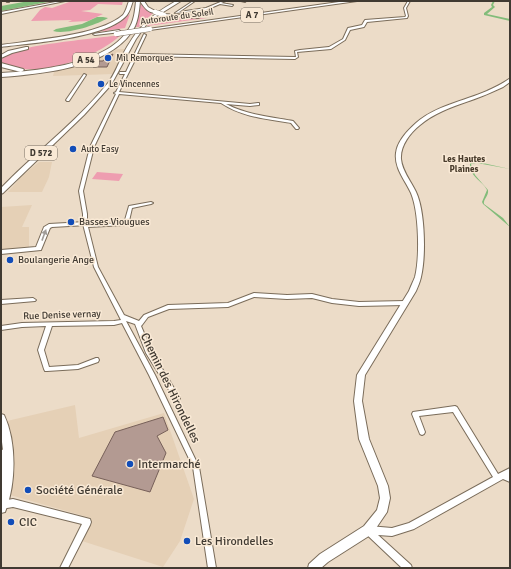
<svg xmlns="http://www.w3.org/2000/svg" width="511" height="569" font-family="Signika,sans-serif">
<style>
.built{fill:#e5d0b6}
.green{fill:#ee9db0}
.water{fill:#82bc7a}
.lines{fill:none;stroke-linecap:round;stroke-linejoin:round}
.canal{fill:#82bc7a;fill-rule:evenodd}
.building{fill:#b39a92;stroke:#776059}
.street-casing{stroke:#7a6c5a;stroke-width:2}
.secondary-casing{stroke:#7a6c5a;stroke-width:2}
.primary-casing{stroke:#7a6c5a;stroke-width:2}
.highway-casing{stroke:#7a6c5a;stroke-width:2}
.street{fill:#fff;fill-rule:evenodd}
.secondary{fill:#fff;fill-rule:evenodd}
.primary{fill:#fff;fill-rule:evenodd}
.highway{fill:#fff;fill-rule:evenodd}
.highway-bridge-casing{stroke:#7a6c5a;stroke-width:5.5;stroke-linecap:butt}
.highway-bridge{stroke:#fff;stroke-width:4.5}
.oneway{fill:#a09c98}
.poi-dot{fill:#124db8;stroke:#f9e9d5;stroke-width:1.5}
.labels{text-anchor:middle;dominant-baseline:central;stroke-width:3;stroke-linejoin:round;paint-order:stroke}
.shield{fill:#f9e9d5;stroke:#786e63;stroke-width:1}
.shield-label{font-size:9px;font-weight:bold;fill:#403a32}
.far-street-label{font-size:9px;fill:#403a32;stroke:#f9e9d5}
.far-poi-label{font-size:9px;fill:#403a32;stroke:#f9e9d5;text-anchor:start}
.far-neighbourhood-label{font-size:9px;font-weight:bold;fill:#493c2c;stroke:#f9e9d5}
.poi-label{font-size:10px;fill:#403a32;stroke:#f9e9d5;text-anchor:start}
.street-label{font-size:10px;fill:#403a32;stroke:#f9e9d5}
.near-street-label{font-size:12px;fill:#403a32;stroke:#f9e9d5}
.near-poi-label{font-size:12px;fill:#403a32;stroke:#f9e9d5;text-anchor:start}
</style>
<rect width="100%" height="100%" fill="#ecdcc8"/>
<g class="built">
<polygon points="118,49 126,49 114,74 53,76 54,72 93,60"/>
<polygon points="39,162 52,162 49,177 42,192 8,192 22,176"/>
<polygon points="32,205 22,227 29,227 29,248 1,250 1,207"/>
<polygon points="75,405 79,438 164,413 194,499 180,541 163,567 82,541 91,518 10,495 7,421"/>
</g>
<g class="green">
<polygon points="72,1 123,1 122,5 98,4 90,10 81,11 103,14 88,21 68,22 72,20 31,21 40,10 45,7 52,8"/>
<polygon points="141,3 144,8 153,13 139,27 136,27"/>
<polygon points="130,14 125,28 83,34 118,23"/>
<polygon points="159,15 178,18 207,18 147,26"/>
<path d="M121 35C98 56 53 72 22 69 16 68 9 65 3 64L2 62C2 59 2 58 4 56 17 45 100 38 121 35Z"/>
<polygon points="97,172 123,174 119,181 92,179"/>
</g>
<g class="water">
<polygon points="29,1 53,1 1,11 1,6"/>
<path d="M97 17H103L108 18C96 25 67 35 53 31L56 29 82 24Z"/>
<path d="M472 162H478L510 169 477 163 471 164 475 175 488 190C489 196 483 199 484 204L503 218 510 227 483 204 482 202 487 190C482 180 469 177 470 163Z"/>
</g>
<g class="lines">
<polygon class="canal" points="493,1 495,1 493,5 495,7 487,14 510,19 510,21 484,15 484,13 492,7 491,5"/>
</g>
<g class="building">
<polygon points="113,54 107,67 93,67 97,61 103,61 106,57"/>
<polygon points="163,417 168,430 157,436 166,453 150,492 92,476 115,432"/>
</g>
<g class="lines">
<g class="street-casing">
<g id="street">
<polygon points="6,1 8,1 9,2 7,2"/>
<polygon points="61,1 65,1 1,14 1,12"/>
<polygon points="193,1 195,1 179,12 206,8 223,1 226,1 221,3 233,5 232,6 220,4 206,10 175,13"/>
<polygon points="241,1 246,1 245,2"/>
<path d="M408 1H410L406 8 408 16 407 18 367 22 364 27 350 30 345 40 331 49 297 52 298 57 295 59 137 56 119 92 250 104 258 103H259V105L250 106 226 104C247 115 270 117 293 121L299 128 298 129H296L291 123C267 119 242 117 221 103L119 94 94 147 83 191 87 214V225L122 223 125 220 129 206 151 202 153 203 151 204 132 208 129 221 125 225 88 227 98 267 124 315 139 321 144 315 168 305 228 303 254 293 287 295 312 294 332 299 359 302 405 301 408 303 405 305 359 306 332 303 312 298 287 299 254 297 228 307 169 309 148 317 142 325 141 326 152 352 180 398 179 400 177 401 175 400 146 353 135 324 126 321 155 375 199 467 216 568H208L193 467 149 375 122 323 114 325 52 326 44 350 49 367 78 365 96 358H98L99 360 98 362 78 369 47 371H45L44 369 38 350 46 326 22 327 1 330V326L22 323 114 321 121 320 94 267 83 224V214L79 191 90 147 116 94 114 93 116 92 125 74H120L119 73 120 72H126L144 34 146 35 137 54 295 57H296L295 51 300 50 329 47 343 39 348 28 362 25 365 20 405 17 406 16 404 8Z"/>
<polygon points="84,74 86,75 69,101 67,101 66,100"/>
<polygon points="33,298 36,300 35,301 1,304 1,300"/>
<polygon points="455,406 457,407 498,474 510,468 510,475 509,475 510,475 510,482 503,479 414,529 392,536 378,535 411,565 412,568 402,568 365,533 364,530 365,527 369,526 392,528 409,523 493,477 453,412 419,416 425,432 424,434 422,435 420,434 412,414 413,412"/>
<polygon points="13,499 90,519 91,522 90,525 68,568 60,568 82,524 13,507 1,509 1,501"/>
</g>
</g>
<g class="secondary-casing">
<g id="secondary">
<path d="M509 79H510V82L503 87C492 92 481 97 469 101 452 107 434 113 420 125 410 133 400 146 401 159 402 171 411 181 416 192 425 211 426 256 421 277 420 282 418 286 416 291L365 375 362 401 369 439 388 486 390 498 387 512 372 534 328 562 321 568H308L309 564 320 554 364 526 377 510 380 498 378 486 359 439 354 401 357 375 409 291C411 286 413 282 415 277 420 257 419 212 411 193 405 180 394 168 396 153 397 142 407 131 416 123 435 106 464 101 487 91 495 87 502 84 509 79Z"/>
<polygon points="85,222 87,223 88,224 87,225 52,227 50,228 41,250 1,254 1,250 36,247 44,227 49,224"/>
<path d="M1 414 4 415C17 442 16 485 5 512L1 513V486L2 476 1 477V449L3 450 1 434Z"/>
</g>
</g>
<g class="primary-casing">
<path id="primary" d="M176 1H181L160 14 146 25 136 39 111 85 84 115 3 193 1 194V188L12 177C44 146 80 118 108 83 114 75 118 65 122 56 137 28 148 17 176 1Z"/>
</g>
<g class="highway-casing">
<g id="highway">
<path d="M129 1H133C131 6 130 11 127 15 108 38 31 43 1 47V45C33 40 99 36 123 15 126 11 127 6 129 1Z"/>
<path d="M136 1H140C139 12 138 24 131 33 106 68 41 74 1 77V73C37 71 107 64 128 30 134 22 135 11 136 1Z"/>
<path d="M140 1H144L148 7 157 12C149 15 144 7 140 1Z"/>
<polygon points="346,1 357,1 150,30 148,29"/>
<polygon points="163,14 198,16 200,17 198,18 164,16"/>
<polygon points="119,30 121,32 95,35 93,34"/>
<polygon points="26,47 28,47 28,49 12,53 1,58 1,55 8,51"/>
<polygon points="1,63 23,69 24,70 21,72 1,67"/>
</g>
</g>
<use href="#street" class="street"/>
<use href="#secondary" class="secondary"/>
<use href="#primary" class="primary"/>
<use href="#highway" class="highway"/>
<g class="highway-bridge-casing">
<g id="highway-bridge">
<polyline points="155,12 164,15"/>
<polyline points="116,34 150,29"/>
</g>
</g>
<use href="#highway-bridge" class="highway-bridge"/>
</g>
<defs><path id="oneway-solid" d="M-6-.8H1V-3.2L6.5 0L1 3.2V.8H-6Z"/></defs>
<use class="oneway" href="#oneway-solid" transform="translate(44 235) rotate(-70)"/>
<g class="poi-dot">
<circle cx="108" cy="58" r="4"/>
<circle cx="101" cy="84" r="4"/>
<circle cx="73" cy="149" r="4"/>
<circle cx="71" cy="222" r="4"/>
<circle cx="10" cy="260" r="4"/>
<circle cx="130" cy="464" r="4"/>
<circle cx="28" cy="490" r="4"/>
<circle cx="11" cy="522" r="4"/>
<circle cx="187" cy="541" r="4"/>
</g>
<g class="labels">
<g class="shield">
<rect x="241" y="8" width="22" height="14" rx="3"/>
<rect x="73" y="53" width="26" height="14" rx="3"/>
<rect x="25" y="146" width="32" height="14" rx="3"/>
</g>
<g class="shield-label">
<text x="252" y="15">A 7</text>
<text x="86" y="60">A 54</text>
<text x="41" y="153">D 572</text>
</g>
<g class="far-street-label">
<text transform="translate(177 17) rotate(-8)">Autoroute du Soleil</text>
</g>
<g class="far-poi-label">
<text x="116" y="58">Mil Remorques</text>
<text x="109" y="84">Le Vincennes</text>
<text x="81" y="149">Auto Easy</text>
</g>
<g class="far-neighbourhood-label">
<text x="464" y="159">Les Hautes<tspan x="464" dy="10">Plaines</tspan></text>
</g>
<g class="poi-label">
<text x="79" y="222">Basses Viougues</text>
<text x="18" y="260">Boulangerie Ange</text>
</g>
<g class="street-label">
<text transform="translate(62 315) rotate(-2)">Rue Denise vernay</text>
</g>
<g class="near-street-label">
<text transform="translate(170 388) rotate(64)">Chemin des Hirondelles</text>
</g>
<g class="near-poi-label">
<text x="138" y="464">Intermarché</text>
<text x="36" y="490">Société Générale</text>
<text x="19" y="522">CIC</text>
<text x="195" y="541">Les Hirondelles</text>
</g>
</g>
<rect width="511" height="569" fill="none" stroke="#403a32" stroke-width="4"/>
</svg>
